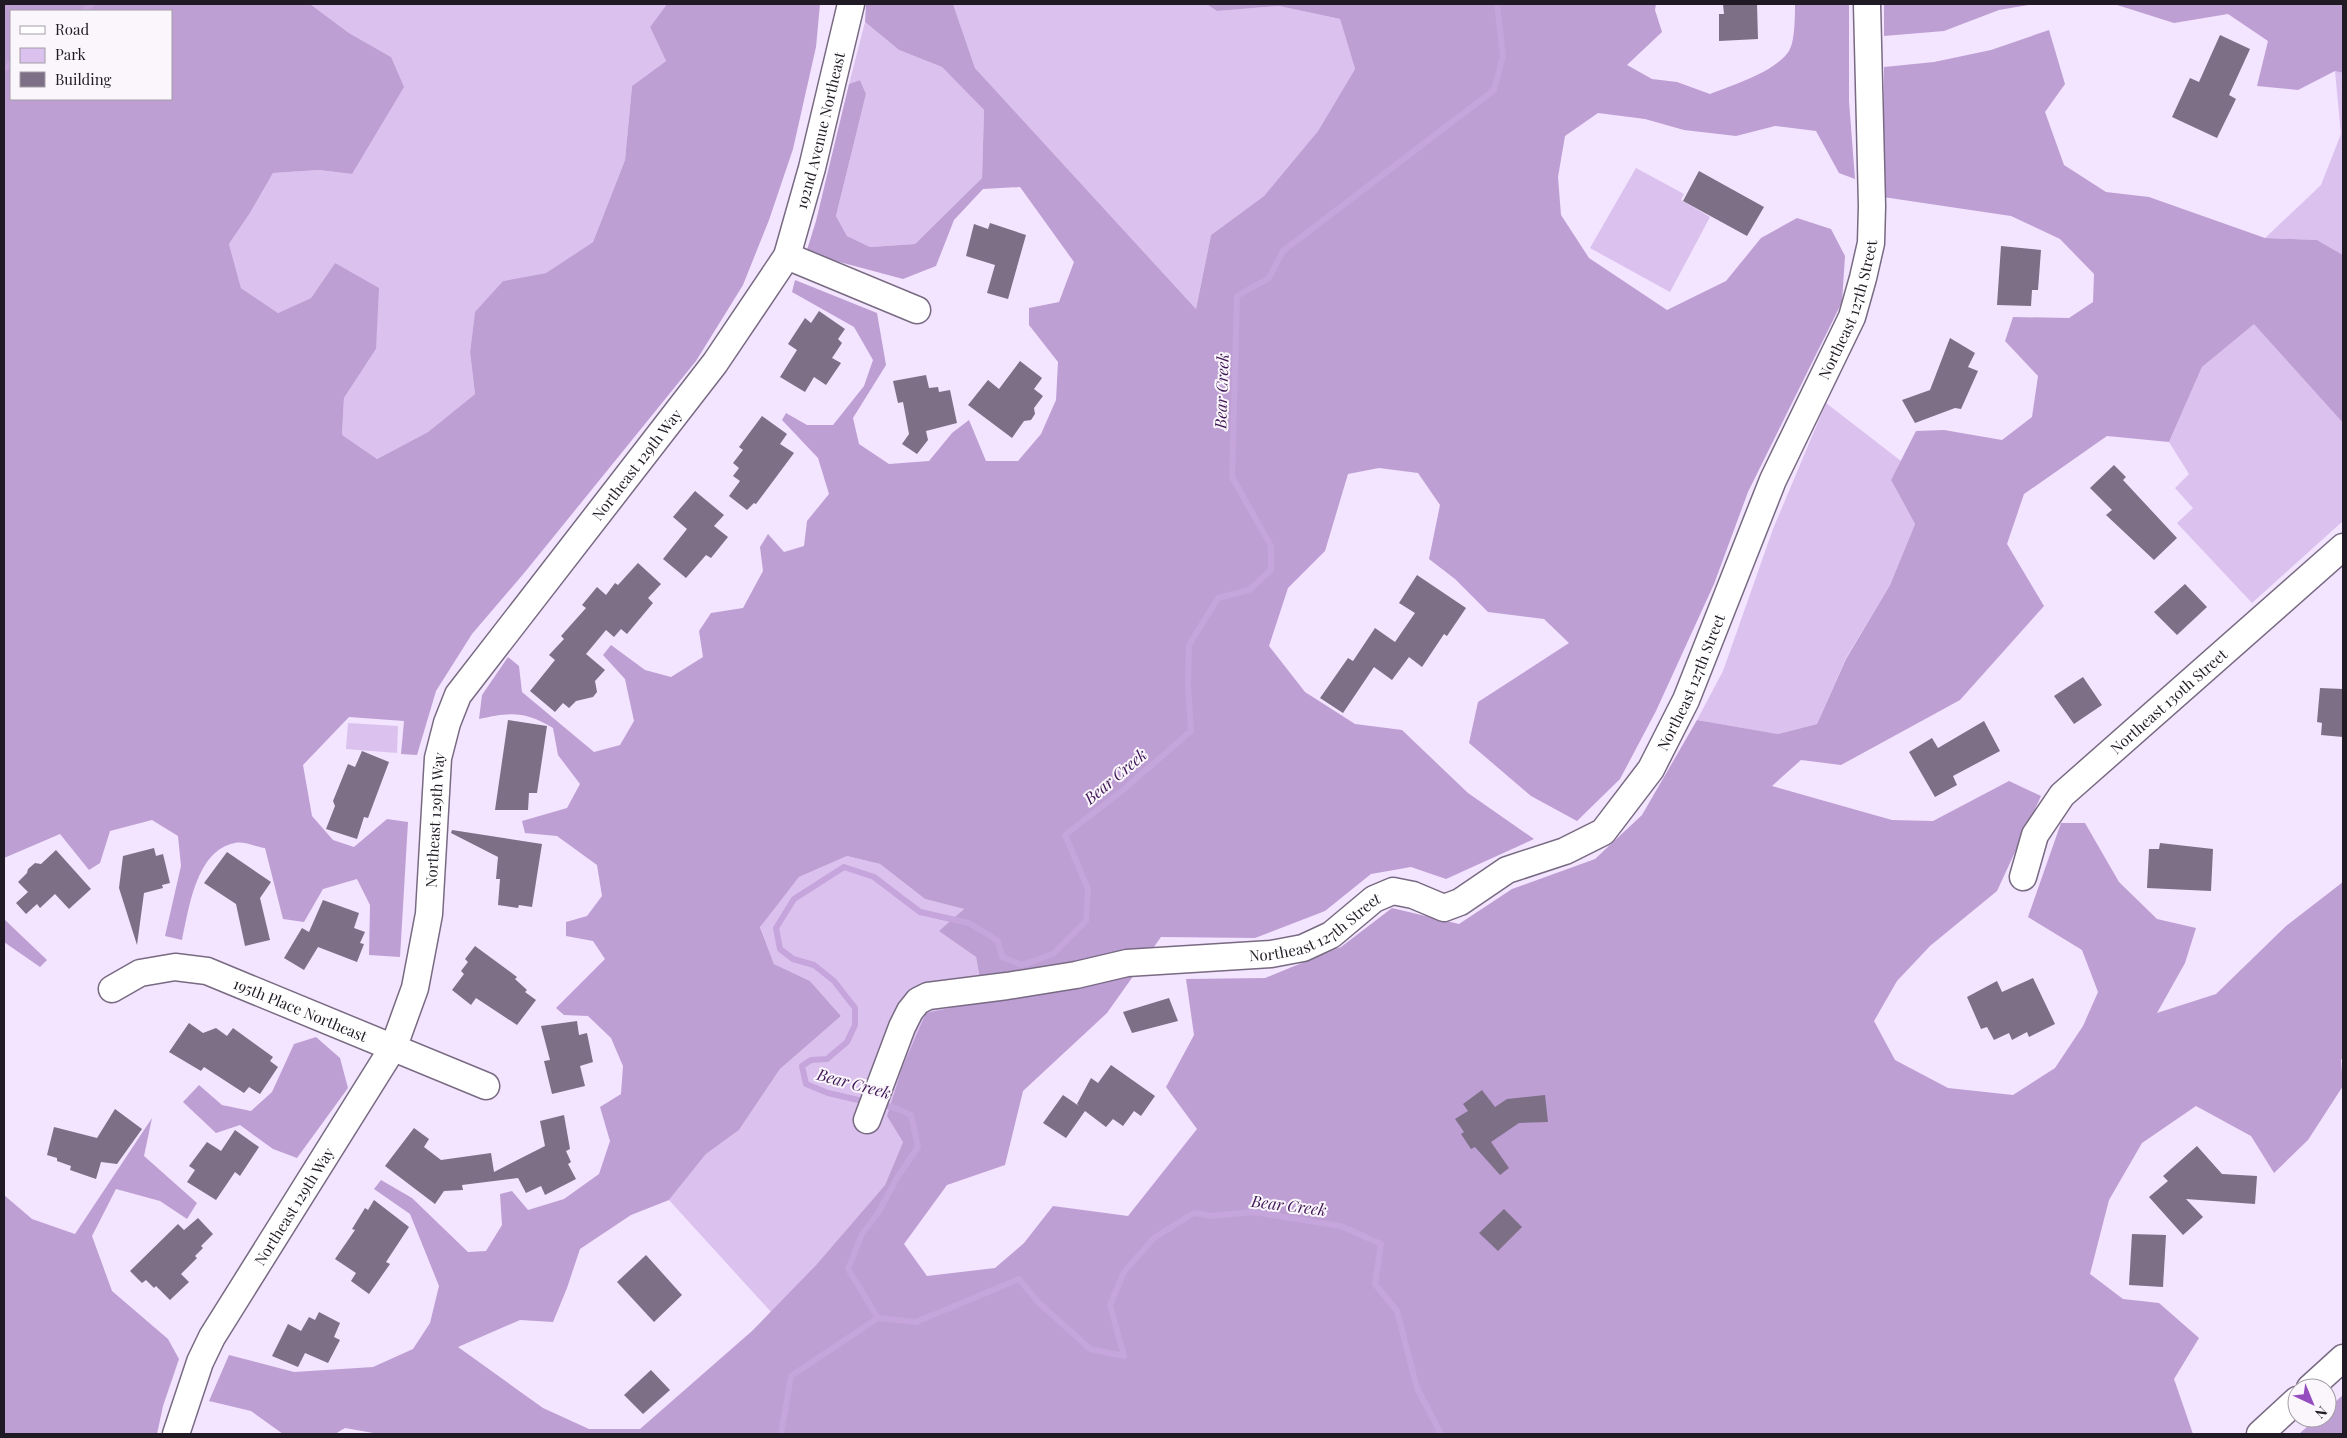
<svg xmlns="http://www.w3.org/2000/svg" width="2347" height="1438" font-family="'Playfair Display',serif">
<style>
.green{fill:#dbc1ee}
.forest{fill:#be9fd4;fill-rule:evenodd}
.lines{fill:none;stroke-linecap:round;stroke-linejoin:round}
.stream{stroke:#c5a5db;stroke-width:6}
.building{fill:#7c6f86}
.minor-casing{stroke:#786a82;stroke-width:29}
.minor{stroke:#fff;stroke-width:26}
.labels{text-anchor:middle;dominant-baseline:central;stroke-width:4;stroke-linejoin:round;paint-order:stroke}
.street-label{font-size:15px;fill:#201a24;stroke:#faf6fc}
.water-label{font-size:16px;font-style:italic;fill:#3d1454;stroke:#faf6fc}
</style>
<rect width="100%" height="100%" fill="#f3e4ff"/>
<g class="green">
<polygon points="310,4 667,4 650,27 666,61 632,86 625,160 593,242 546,273 503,281 475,313 470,352 475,394 428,432 377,459 342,436 344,398 376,349 335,263 311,298 278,313 241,288 229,244 250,213 273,173 319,170 352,174 391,57 349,33"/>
<polygon points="953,4 1206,4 1217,11 1279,6 1340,19 1355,69 1318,131 1264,196 1211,235 1196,309 975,68"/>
<polygon points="865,22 899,50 942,67 984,110 982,178 915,244 870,247 847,236 836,216 866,94 860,80 849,84"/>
<polygon points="2335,71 2343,73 2343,255 2317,240 2265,238 2321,185 2341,134"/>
<polygon points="1636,168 1684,194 1681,200 1710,217 1670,292 1590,248"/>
<polygon points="2254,323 2343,423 2343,521 2252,603 2177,523 2193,508 2175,488 2189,474 2169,442 2202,367"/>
<polygon points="1826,403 1901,461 1891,480 1915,524 1890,585 1846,658 1817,724 1778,734 1697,720 1723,671 1773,529"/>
<polygon points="348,723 398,726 397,753 346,749"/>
<polygon points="847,856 880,864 925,899 964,909 940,931 976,957 984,1001 903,1142 885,1185 816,1265 771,1312 669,1200 706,1154 739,1130 780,1069 841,1016 810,981 774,964 760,926 799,877"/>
</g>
<g class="forest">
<path d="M4 4H310L349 33 391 57 404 87 352 174 319 170 273 173 250 213 229 244 241 288 278 313 311 298 335 263 379 288 376 349 344 398 342 435 377 459 428 432 475 394 470 352 475 312 503 281 546 273 593 242 625 160 632 86 666 61 650 27 667 4H820L816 47 793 149 769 220 743 285 696 361 525 572 472 634 436 691 417 755 401 754 404 721 349 717 303 765 312 816 333 840 354 847 387 819 408 822 400 957 369 955 370 905 357 879 323 889 304 922 283 919 265 848C257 847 243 841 235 843 196 850 189 909 182 940L165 936 181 866 178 836 152 820 110 831 100 863 89 870 60 834 4 858ZM11 11H171V99H11Z"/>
<path d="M866 4H953L975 68 1196 309 1211 235 1264 196 1318 131 1355 69 1340 19 1279 6 1217 11 1206 4H1656L1655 10 1662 32 1627 65 1652 79 1677 82 1710 94C1733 85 1775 72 1789 51 1795 42 1795 15 1795 4H1849V101L1855 179 1839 173 1816 131 1775 126 1736 136 1684 130 1645 119 1598 113 1565 136 1558 177 1561 215 1589 258 1667 310 1726 281 1761 238 1797 218 1831 229 1845 256 1842 302 1748 492 1714 584 1656 711 1620 779 1577 821 1531 796 1469 743 1478 702 1569 643 1544 619 1488 612 1455 579 1429 559 1440 505 1418 473 1379 468 1348 474 1325 551 1288 588 1269 646 1305 692 1355 724 1402 730 1468 793 1534 839 1446 879 1411 867 1371 874 1325 911 1255 938 1161 937 1107 1013 1023 1091 1005 1165 947 1185 904 1244 927 1276 995 1268 1024 1243 1053 1206 1128 1216 1197 1129 1166 1087 1194 1035 1186 979 1265 978 1341 947 1392 908 1459 924 1512 889 1595 859 1642 815 1697 720 1778 734 1817 724 1846 659 1890 585 1915 524 1891 480 1916 431 1944 430 2002 440 2032 417 2038 376 2005 341 2013 317 2069 318 2093 302 2094 274 2060 239 2011 216 1883 197 1884 67 1934 62 1991 50 2049 30 2065 84 2045 112 2064 165 2106 192 2149 197 2265 238 2317 240 2343 255V423L2254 324 2202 367 2169 442 2107 436 2024 494 2007 544 2044 606 1960 700 1841 765 1801 760 1772 786 1892 820 1933 821 2009 781 2041 796 1997 891 1930 946 1897 981 1874 1021 1895 1060 1948 1088 2013 1095 2055 1068 2083 1026 2098 992 2082 950 2028 917 2061 823H2085L2119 882 2157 919 2196 928 2185 963 2157 1013 2216 994 2286 926 2343 882V1057L2341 1060 2343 1086 2308 1140 2274 1173 2251 1136 2196 1106 2142 1143 2109 1200 2090 1274 2123 1299 2159 1303 2199 1338 2174 1379 2193 1434H379L345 1428 335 1434H283L251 1411 209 1401 229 1355 294 1372 373 1367 413 1349 430 1323 439 1286 410 1214 374 1189 381 1180 412 1198 468 1252 486 1251 502 1225 500 1194 512 1191 528 1210 564 1199 599 1174 610 1141 600 1107 621 1094 623 1066 611 1038 588 1016 564 1015 556 1008 605 959 593 941 566 936V922L587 916 602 896 597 865 557 836 525 833 522 821 567 808 580 784 558 755 553 728C525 711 511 712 479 719L482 695 508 657 519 666 522 692 594 752 620 745 634 721 625 679 603 655 611 645 645 670 671 677 703 657 699 631 711 613 743 608 763 571 760 547 768 534 784 552 804 546 807 521 829 494 818 458 782 420 786 413 807 425H833L864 386 873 360 854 327 792 292 795 280 877 313 886 365 853 418 859 444 889 464 929 461 952 433 969 420 986 461H1018L1041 434 1056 400 1058 362 1029 325V308L1059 302 1074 262 1020 187 983 189 954 220 936 266 903 279 806 253 816 221 849 84 860 80 866 94 836 216 847 236 870 247 915 244 982 178 984 110 942 67 899 50 865 22ZM847 856 880 864 925 899 964 909 939 931 976 957 984 1001 926 1013 902 1068 887 1116 903 1142 885 1185 816 1265 752 1331 640 1429H589L543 1408 458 1347 520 1320 553 1322 567 1288 580 1249 631 1215 669 1200 706 1154 739 1130 780 1069 841 1016 810 981 774 964 760 927 799 877Z"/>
<polygon points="1884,4 2034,4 1999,10 1944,31 1884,36"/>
<polygon points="2114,4 2343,4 2343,73 2335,71 2298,90 2257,86 2268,41 2228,14 2174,23"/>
<polygon points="4,919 47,960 40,967 4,942"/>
<polygon points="316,1037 340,1058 348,1088 297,1158 273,1149 240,1125 216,1133 183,1102 199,1085 222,1105 251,1111 272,1092 294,1044"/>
<polygon points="152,1118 144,1156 197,1203 187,1219 160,1201 116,1189 92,1236 112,1291 168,1339 179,1359 163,1406 157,1434 4,1434 4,1195 32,1219 75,1234"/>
<polygon points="2343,1395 2343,1434 2299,1434 2317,1418 2327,1418 2327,1409"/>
</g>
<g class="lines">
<g class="stream">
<polyline points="84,11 92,4"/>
<polyline points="4,69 11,64"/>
<polyline points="867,1102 828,1093 806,1084 802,1066 811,1060 827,1059 847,1042 855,1025 855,1008 834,981 814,965 793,959 780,949 776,928 794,899 844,867 874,877 920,912 969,923 998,941 1002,957 1022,965 1053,954 1086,921 1088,889 1065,835 1123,790 1191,731 1188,686 1189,645 1218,598 1249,590 1271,570 1271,546 1232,477 1237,296 1269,278 1283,251 1494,90 1503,56 1497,4"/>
<polyline points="879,1104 895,1108 911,1115 918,1147 897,1178 878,1213 862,1234 848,1269 878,1318 916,1322 1019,1279 1038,1302 1090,1349 1124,1356 1110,1305 1124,1272 1154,1238 1194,1213 1213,1216 1253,1212 1341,1226 1381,1244 1375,1284 1397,1311 1417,1388 1441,1434"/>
<polyline points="781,1434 791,1376 878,1318"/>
</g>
</g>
<g class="building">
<polygon points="1723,4 1757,4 1758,39 1719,41 1719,14 1724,14"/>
<polygon points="2220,35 2250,49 2229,95 2236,99 2217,138 2172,117 2190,78 2199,82"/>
<polygon points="1699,171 1764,207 1747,236 1683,201"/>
<polygon points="990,223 1026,235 1008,299 987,293 995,265 966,256 974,224 988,229"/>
<polygon points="2001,246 2041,250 2038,290 2032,290 2031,306 1997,305"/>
<polygon points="819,311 845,329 838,339 842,343 832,358 841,363 826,385 814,377 805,392 780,377 797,350 788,344 805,318 811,323"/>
<polygon points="1950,338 1975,353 1968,367 1978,371 1961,409 1955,408 1915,423 1902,400 1930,390"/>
<polygon points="1020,361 1042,378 1034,389 1043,396 1034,408 1035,414 1031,420 1024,421 1012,438 968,405 988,380 999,389"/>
<polygon points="926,375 929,388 938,387 939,392 950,390 957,423 926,431 928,440 917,454 902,444 909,434 903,402 898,403 893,381"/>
<polygon points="762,416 787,434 780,444 794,453 756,504 754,503 747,510 729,496 740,481 733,476 739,468 733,463 743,450 739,447"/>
<polygon points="2114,465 2126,477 2123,480 2177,538 2154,560 2106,515 2112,510 2090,488"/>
<polygon points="695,491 724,515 714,526 728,537 711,558 706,555 686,578 663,559 687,529 673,517"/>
<polygon points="638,563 661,584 648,598 653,603 627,634 621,629 614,637 606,630 586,654 605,670 595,681 597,692 593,697 576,701 569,708 563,703 555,712 530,691 555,660 549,655 564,639 561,636 586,608 582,605 597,587 606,595 615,583 618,585"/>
<polygon points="1417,575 1466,608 1447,636 1444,634 1422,667 1409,657 1392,680 1374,667 1343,713 1320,698 1348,658 1353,661 1375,628 1395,642 1415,613 1399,603"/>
<polygon points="2185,584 2207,607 2177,635 2154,612"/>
<polygon points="2083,677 2102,705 2074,724 2054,696"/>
<polygon points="2320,688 2343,689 2343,737 2321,735 2322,723 2317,722"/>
<polygon points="508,720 547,726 537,793 529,793 528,810 495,810"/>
<polygon points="1984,721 2000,751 1953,776 1957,785 1935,797 1909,752 1932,738 1938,748"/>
<polygon points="362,751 389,762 368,818 364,817 357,839 326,829 335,806 333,801 348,764 355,767"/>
<polygon points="452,830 542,844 532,907 519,905 518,908 498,905 500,879 496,879 498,857 451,833"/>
<polygon points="2160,843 2213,849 2211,891 2147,888 2149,849 2159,849"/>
<polygon points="154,848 156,856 163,854 170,883 162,885 163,888 144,893 137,945 119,888 123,856"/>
<polygon points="56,850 91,889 69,909 55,894 40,908 37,904 26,914 16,903 28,892 18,882 27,873 28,869 35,863 41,864"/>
<polygon points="227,852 271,882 260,898 270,940 245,946 236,904 204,883"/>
<polygon points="323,900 359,913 354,928 365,932 360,943 364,944 357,962 318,947 304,970 284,958 302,928 309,932"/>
<polygon points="475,946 517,977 515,979 527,990 525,992 536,1000 517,1025 476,998 471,1005 452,990 464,974 461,971 468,962 465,959"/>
<polygon points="2033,978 2055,1024 2029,1037 2027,1032 2012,1040 2009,1033 1994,1040 1987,1027 1981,1029 1967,997 1997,981 2002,992"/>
<polygon points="1169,998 1178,1021 1132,1033 1123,1012"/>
<polygon points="577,1021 579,1035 587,1033 593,1062 580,1066 585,1086 552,1094 544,1061 550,1060 541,1026"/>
<polygon points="189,1023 203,1033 216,1028 227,1036 233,1028 273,1057 270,1061 278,1067 260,1094 249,1087 244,1093 204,1067 201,1071 169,1052"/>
<polygon points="1111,1065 1155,1096 1141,1116 1134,1111 1123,1126 1113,1119 1106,1127 1085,1111 1066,1138 1043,1123 1063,1095 1079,1106 1077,1104 1091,1078 1098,1083"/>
<polygon points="1482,1090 1495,1107 1507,1099 1545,1095 1548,1122 1519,1123 1491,1142 1509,1168 1500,1175 1475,1147 1471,1149 1461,1134 1464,1132 1455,1119 1468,1111 1463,1104"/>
<polygon points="115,1109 142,1129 117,1164 101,1162 96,1179 70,1170 71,1166 57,1161 57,1158 47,1155 54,1127 97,1138"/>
<polygon points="564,1115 570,1149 566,1151 571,1162 568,1164 576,1179 545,1195 541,1186 526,1193 518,1178 462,1185 463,1190 444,1191 435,1204 385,1166 414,1128 429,1139 424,1147 441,1160 491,1153 494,1172 545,1146 540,1121"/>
<polygon points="235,1130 259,1147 240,1176 235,1172 216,1200 187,1182 195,1170 189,1166 207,1142 221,1151"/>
<polygon points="2197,1146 2222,1174 2257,1176 2255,1204 2186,1199 2203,1217 2183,1235 2149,1197 2168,1181 2163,1176"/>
<polygon points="374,1200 409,1227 386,1262 390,1264 369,1294 351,1281 356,1273 335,1259 355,1230 352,1229 365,1208 368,1210"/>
<polygon points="1504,1209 1522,1227 1498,1251 1479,1233"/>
<polygon points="198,1218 213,1234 201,1246 203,1248 195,1256 197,1258 181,1274 189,1282 170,1300 156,1286 154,1288 146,1280 142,1283 130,1271 178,1224 184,1230"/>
<polygon points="2132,1234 2166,1235 2163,1287 2129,1285"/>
<polygon points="646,1255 682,1295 654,1322 617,1282"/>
<polygon points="319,1312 340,1323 334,1337 340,1340 328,1363 305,1353 298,1367 272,1356 288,1324 301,1331 309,1317 315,1320"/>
<polygon points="651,1370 670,1390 643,1414 624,1395"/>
</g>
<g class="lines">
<g class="minor-casing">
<g id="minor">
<polyline points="787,256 917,310"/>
<path id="s1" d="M2023 877 2035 835 2062 795 2343 547"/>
<path id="s2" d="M112 989 140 973 175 967 207 971 486 1086"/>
<path id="s3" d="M867 1120 902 1027 910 1011 918 1001 928 996 1007 986 1076 975 1127 963 1271 954 1303 948 1331 935 1374 899 1393 891 1413 895 1444 908 1460 902 1507 870 1565 851 1603 832 1651 769 1686 700 1773 480 1852 317 1863 278 1871 243 1872 206 1867 4"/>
<polyline points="2310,1388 2343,1358"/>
<path id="s4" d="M176 1434 200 1362 212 1337 394 1046 415 988 429 914 438 758 447 723 458 695 715 363 787 256 812 168 851 4"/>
<polyline points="2260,1434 2297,1400"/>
</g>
</g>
<use href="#minor" class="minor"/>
</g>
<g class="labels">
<g class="street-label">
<text stroke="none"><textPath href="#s4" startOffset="1485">192nd Avenue Northeast</textPath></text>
<text stroke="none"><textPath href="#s3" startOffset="1439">Northeast 127th Street</textPath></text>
<text stroke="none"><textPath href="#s4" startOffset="1098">Northeast 129th Way</textPath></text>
<text stroke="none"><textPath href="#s3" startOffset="1034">Northeast 127th Street</textPath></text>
<text stroke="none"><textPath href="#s1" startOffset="234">Northeast 130th Street</textPath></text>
<text stroke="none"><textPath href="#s4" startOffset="678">Northeast 129th Way</textPath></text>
<text stroke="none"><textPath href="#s3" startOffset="539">Northeast 127th Street</textPath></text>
<text stroke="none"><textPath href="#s2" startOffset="201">195th Place Northeast</textPath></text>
<text stroke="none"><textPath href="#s4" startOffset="258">Northeast 129th Way</textPath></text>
</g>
<g class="water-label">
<text transform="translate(1221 391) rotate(-88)">Bear Creek</text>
<text transform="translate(1115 776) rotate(-40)">Bear Creek</text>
<text transform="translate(854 1083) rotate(15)">Bear Creek</text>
<text transform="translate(1289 1205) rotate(7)">Bear Creek</text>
</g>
</g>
<rect width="2347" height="1438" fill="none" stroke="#201a24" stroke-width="10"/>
<rect x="10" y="10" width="162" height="90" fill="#faf6fc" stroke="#a39ea6"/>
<rect x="20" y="26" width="25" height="8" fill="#ffffff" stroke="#a39ea6"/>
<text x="55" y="35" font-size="15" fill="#201a24">Road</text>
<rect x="20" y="48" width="25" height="15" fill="#dbc1ee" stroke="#a39ea6"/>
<text x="55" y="60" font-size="15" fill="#201a24">Park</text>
<rect x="20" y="72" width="25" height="15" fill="#7c6f86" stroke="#a39ea6"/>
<text x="55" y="85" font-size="15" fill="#201a24">Building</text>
<g transform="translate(2312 1403) rotate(136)"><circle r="24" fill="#faf6fc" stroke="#a39ea6"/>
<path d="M0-4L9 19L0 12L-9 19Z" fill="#954cbf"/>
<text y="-8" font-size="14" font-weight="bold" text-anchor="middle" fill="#201a24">N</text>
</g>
</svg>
